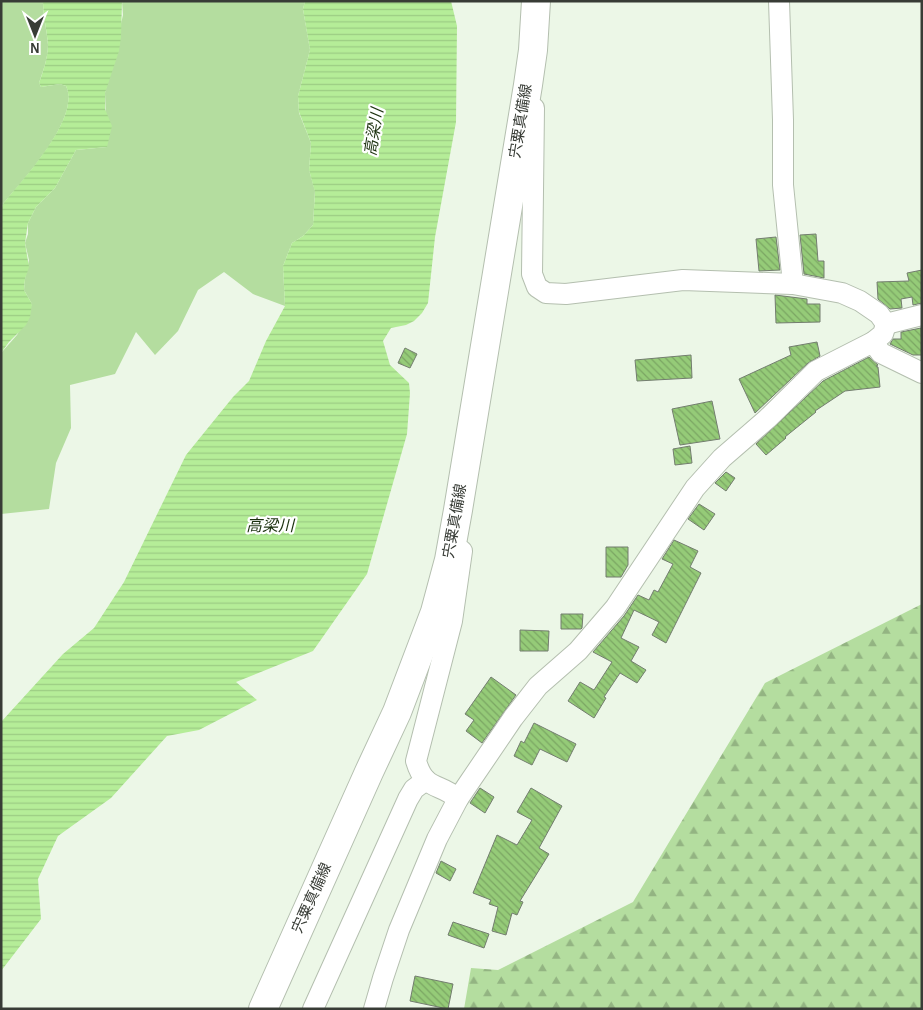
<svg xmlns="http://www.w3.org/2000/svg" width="923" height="1010" font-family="'Alegreya Sans','Noto Sans JP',sans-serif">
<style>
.green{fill:#b4dd9f}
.forest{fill:url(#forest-firs)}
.water{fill:url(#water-rules)}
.building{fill:url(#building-back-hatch);stroke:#737d6f}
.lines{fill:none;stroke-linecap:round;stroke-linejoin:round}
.street-casing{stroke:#b4bfaf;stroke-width:22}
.secondary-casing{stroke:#b4bfaf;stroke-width:30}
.street{stroke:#fff;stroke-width:20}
.secondary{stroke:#fff;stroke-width:28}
.labels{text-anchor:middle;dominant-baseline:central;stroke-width:4.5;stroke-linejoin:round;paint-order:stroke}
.street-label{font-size:15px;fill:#383c36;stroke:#fff}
.water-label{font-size:16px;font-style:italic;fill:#1b300e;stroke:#fff}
</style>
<defs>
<pattern id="forest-firs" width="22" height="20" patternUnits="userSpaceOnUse" patternTransform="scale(1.25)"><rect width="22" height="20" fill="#b4dd9f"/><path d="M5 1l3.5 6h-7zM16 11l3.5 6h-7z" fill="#93b482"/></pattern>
<pattern id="water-rules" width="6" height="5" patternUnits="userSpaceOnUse" patternTransform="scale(1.25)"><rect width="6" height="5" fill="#b5ed98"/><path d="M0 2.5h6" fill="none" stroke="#9ccc84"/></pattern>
<pattern id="building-back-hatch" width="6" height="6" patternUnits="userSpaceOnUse" patternTransform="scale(1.25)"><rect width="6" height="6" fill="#95cb78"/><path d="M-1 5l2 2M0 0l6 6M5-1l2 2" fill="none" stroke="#7ba663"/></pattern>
</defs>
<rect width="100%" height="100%" fill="#ecf7e7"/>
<g class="green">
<path d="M1 1H43C43 16 47 30 48 45 48 58 43 71 39 83L41 87 60 84 66 86C81 118 23 180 3 204L1 209Z"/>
<polygon points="122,1 305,1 303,9 310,50 298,96 299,113 311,143 309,170 315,191 313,225 303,236 292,243 283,266 285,306 253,294 224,272 198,290 178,331 155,355 136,332 115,374 70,385 71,428 56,463 49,509 1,514 1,353 17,335 32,304 24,290 25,279 29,260 25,243 28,234 28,223 36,207 55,188 76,150 107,147 105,93 123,15"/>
</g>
<polygon class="forest" points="922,604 922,1009 464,1009 471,968 498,970 633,902 765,683"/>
<g class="water">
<path d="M43 1H122L121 37 119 51 105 93V109L112 126 107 147 76 150 55 188 36 207 28 223 25 243 29 267 25 279 24 290 32 304 30 317 26 325 9 342 1 353V210L3 204C22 180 81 118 66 86L60 84 41 87 39 83C43 72 48 57 48 45 47 30 43 16 43 1Z"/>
<polygon points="305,1 451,1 457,26 456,122 435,237 428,303 422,313 414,321 406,325 391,328 383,341 390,365 409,383 410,393 407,434 367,574 313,651 236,682 257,700 199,730 167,736 111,798 58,836 38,879 41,919 1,971 1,722 63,654 94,628 124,582 186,455 233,397 249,381 266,341 285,306 283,266 292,243 303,236 313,225 315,192 309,170 311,143 299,112 298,96 310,50 303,9"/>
</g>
<g class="building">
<polygon points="816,234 818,261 824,261 824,278 804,274 800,235"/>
<polygon points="776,237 780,270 759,271 756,239"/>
<polygon points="922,270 922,303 913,305 912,297 901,299 902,308 890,309 878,299 877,282 909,281 907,273"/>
<polygon points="775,295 807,299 807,304 820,304 820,322 776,323"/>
<polygon points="921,328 922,355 913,355 890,344 893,339 901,339 901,332"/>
<polygon points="817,342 820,356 808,363 755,413 739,379 791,355 789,347"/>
<polygon points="405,348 417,354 410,368 398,363"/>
<polygon points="691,355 692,378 637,381 635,360"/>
<polygon points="869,357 878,365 876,366 878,367 880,387 845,391 815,411 816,412 785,437 786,438 766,455 756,444 823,381"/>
<polygon points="712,401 720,439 680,445 672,409"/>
<polygon points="690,446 692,463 675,465 673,449"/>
<polygon points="726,472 735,478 726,491 715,483"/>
<polygon points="699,504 715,514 704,530 688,519"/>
<polygon points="674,540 698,551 690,567 701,573 666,643 652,635 659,622 634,610 621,638 639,647 631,661 646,670 637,683 620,673 604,697 606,698 594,718 568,701 580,682 594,690 612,662 593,652 624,616 638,595 649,600 654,590 658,592 673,564 662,559"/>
<polygon points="606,547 628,547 628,565 621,577 606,577"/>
<polygon points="561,614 583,614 582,628 581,629 561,629"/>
<polygon points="520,630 549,631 548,651 520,651"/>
<polygon points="491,677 516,695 482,743 466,731 474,720 465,714"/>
<polygon points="534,723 576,744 567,762 540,749 532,765 514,756 521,741 524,743"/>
<polygon points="480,788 494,797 485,813 470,803"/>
<polygon points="531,788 562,806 539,848 549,854 520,901 523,902 517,915 512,913 506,935 492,931 498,907 489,904 491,900 473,893 497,835 517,845 532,820 517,812"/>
<polygon points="441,861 456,869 450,881 436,873"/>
<polygon points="453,922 489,934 484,948 448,935"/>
<polygon points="415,976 453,984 448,1009 410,1001"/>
</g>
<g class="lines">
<g class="street-casing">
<g id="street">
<polyline points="779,1 783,120 783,185 793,284"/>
<polyline points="886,324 922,315"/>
<polyline points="873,342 881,353 922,373"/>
<path d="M458 799C440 782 425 792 416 761L452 621 462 551"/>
<polyline points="313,1009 408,799 414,789 426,780"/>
<polyline points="374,1009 383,978 399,930 437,839 458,799 513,718 538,686 578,651 615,608 695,488 722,458 767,419 816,371 873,342 883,334 886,324 879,314 860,301 842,293 793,284 683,280 566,294 546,293 537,287 532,274 534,108"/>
</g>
</g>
<g class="secondary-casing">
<polyline id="secondary" points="263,1009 369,772 397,712 435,612 449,560 458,510 528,85 533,50 536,1"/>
</g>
<use href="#street" class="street"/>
<use href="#secondary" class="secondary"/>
</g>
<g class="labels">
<g class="street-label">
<text transform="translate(521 121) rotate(-81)">宍粟真備線</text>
<text transform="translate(455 521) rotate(-80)">宍粟真備線</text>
<text transform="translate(312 898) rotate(-66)">宍粟真備線</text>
</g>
<g class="water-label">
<text transform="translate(374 132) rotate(-81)">高梁川</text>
<text x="270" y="526">高梁川</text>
</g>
</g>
<rect width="923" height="1010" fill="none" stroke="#383c36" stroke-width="5"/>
<g transform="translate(35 35) rotate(180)" stroke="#ffffff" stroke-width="4" paint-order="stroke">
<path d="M0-4L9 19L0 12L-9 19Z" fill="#383c36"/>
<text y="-8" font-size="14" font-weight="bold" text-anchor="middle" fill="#383c36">N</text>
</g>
</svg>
